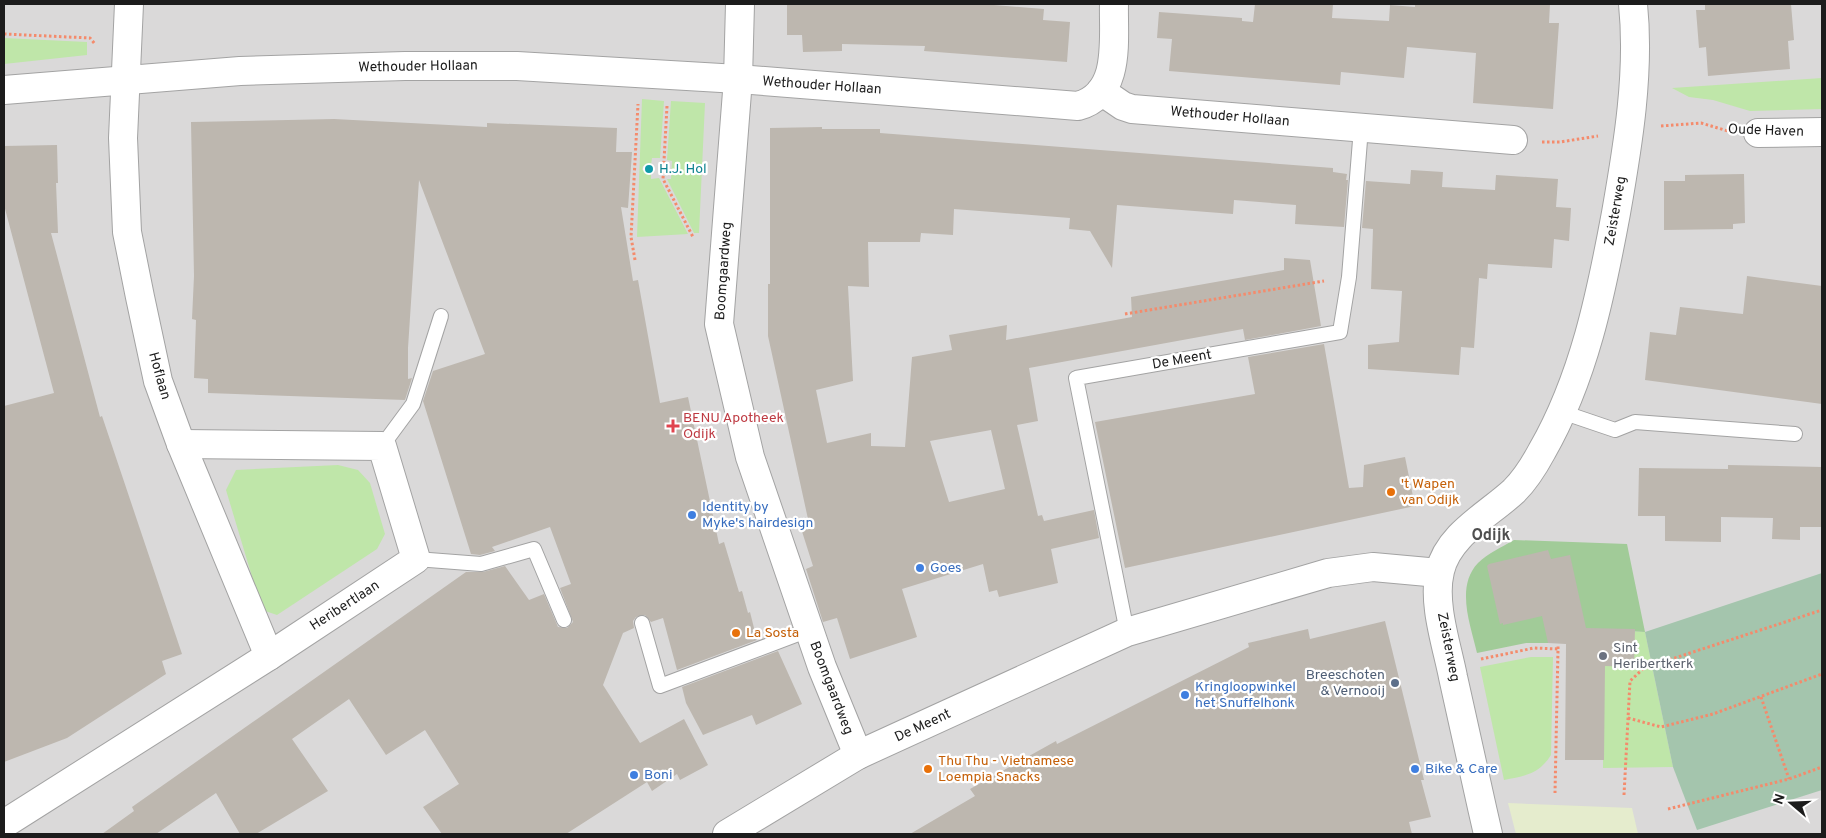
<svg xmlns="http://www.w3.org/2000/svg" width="1826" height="838" font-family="Overpass,sans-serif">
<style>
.residential{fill:#dad9d9}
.farmland{fill:#e5eccd}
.grass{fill:#bfe6a9}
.forest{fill:#a1cb98}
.cemetery{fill:#a4c5ad}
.building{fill:#bdb7af;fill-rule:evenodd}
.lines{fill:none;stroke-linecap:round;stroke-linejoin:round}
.service-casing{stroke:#a3a3a3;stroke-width:16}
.minor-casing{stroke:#a3a3a3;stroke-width:30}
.path{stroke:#f48b6c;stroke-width:3;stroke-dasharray:2.5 2.5;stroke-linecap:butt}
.service{stroke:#fff;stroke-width:14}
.minor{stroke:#fff;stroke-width:28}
.culture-dot{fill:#0f9aa8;stroke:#fff;stroke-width:2}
.health-dot{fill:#e0444e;stroke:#fff;stroke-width:2}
.food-dot{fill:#e8710a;stroke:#fff;stroke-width:2}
.shop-dot{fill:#3f7fe0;stroke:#fff;stroke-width:2}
.worship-dot{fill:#6b7280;stroke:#fff;stroke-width:2}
.service-dot{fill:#5c6f8a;stroke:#fff;stroke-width:2}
.labels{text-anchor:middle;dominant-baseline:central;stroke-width:4.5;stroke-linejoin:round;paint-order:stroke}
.street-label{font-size:14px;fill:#1c1c1c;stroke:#fff}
.culture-label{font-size:14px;fill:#0d838f;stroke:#fff;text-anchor:start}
.health-label{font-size:14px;fill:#be3a42;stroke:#fff;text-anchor:start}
.food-label{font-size:14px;fill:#c56008;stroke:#fff;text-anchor:start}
.shop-label{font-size:14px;fill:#366cbe;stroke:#fff;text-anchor:start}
.worship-label{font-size:14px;fill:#5b616d;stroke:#fff;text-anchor:start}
.service-label{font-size:14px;fill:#4e5e75;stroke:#fff;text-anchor:end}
.quarter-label{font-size:16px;font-weight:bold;fill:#4f4f4f;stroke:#fff}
</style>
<rect width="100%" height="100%" fill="#edebe2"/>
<rect class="residential" x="4" y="4" width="1818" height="830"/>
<polygon class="farmland" points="1508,803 1632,808 1638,834 1516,834"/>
<g class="grass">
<polygon points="4,38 87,42 87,55 4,64"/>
<polygon points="1822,78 1822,109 1750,111 1713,100 1689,97 1672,88"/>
<polygon points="642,99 664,101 660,158 652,158 651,165 643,166 642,170 651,171 651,179 659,178 688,234 637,237"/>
<polygon points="671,101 705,103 699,233 694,233 667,179 671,179 672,161 667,160"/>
<polygon points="338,465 358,470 370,483 385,534 377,549 277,615 262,610 226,490 236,470"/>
<polygon points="1629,631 1645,632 1673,767 1603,768 1603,760 1574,643"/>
<path d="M1531 657H1553L1551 755C1539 774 1525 776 1504 780L1480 667Z"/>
</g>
<path class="forest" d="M1514 540 1627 544 1645 632 1629 631 1574 643H1526L1477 653C1471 626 1455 587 1478 563 1488 553 1502 547 1514 540Z"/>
<polygon class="cemetery" points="1822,573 1822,790 1697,830 1673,767 1645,632"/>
<g class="building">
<polygon points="787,4 982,4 1044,9 1043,20 1070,22 1067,62 924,51 925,46 842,44 842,51 803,52 802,35 787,35"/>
<polygon points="1255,4 1333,4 1332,18 1389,21 1390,5 1415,7 1415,4 1550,4 1549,23 1559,23 1553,109 1473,103 1476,53 1407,47 1404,78 1341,72 1340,85 1169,71 1172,39 1157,38 1159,12 1242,18 1242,21 1253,22"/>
<polygon points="1705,4 1791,4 1794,40 1788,41 1790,69 1708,76 1706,47 1699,48 1696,10 1705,10"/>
<polygon points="334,119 487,127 487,123 617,128 616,152 632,152 628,208 621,207 633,281 638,280 660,403 688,397 719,544 724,542 739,592 742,591 748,613 750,612 757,640 677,670 663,618 651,622 645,615 636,617 633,621 634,628 623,633 603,685 640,743 684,719 708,765 680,780 677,774 652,791 647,782 566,834 442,834 423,807 459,784 425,730 386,755 349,699 292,739 328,791 256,834 240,834 216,793 156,834 102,834 134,811 132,807 466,572 483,572 505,566 529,600 544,594 558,627 567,628 573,622 560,588 571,584 550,527 492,547 495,551 480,555 471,554 423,401 433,371 485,354 419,180 408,348 408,379 412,378 405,400 208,393 208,379 194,378 196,320 192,319 194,276 191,122"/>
<path d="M822 127V129H880V133L1333 168V172L1347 174 1346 180H1348L1344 227 1295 224 1296 205 1234 200 1233 214 1117 205 1112 268 1090 231 1069 229 1070 218 954 209 953 235 921 233 920 242H868L869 287 848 286 853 381 816 390 827 443 871 433V446L905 447 912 357 952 350 949 335 1007 325 1006 340 1132 317 1131 297 1284 270V258L1310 260 1321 326 1245 340 1243 329 1029 368 1038 421 1017 425 1038 516 1042 515 1044 521 1094 510 1099 538 1051 549 1058 583 999 597 997 590 989 592 983 564 902 589 917 637 850 659 837 618 823 622 806 569 813 566 799 522 808 519 768 336V284H770V128ZM991 430 1005 489 949 502 930 441Z"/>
<polygon points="57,145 58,183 56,183 58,233 51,233 100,417 102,416 182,654 162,661 166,674 67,738 4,762 4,406 54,393 4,205 4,146"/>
<polygon points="1411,170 1443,172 1442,187 1495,190 1496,175 1558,179 1556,207 1571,208 1569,241 1554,239 1552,268 1488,264 1487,279 1479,278 1474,348 1461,347 1459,375 1368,369 1368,345 1399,342 1402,291 1371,289 1373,229 1362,228 1366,181 1410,184"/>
<polygon points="1744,174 1745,223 1733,224 1733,229 1664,230 1664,181 1685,181 1685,175"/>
<polygon points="1747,276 1822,286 1822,404 1645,380 1650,332 1676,335 1680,307 1743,314"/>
<polygon points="1324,344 1349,488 1363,487 1364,465 1405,457 1415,506 1125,568 1095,422 1255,394 1248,357"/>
<polygon points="1728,465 1822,467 1822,527 1800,527 1800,540 1772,539 1773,518 1721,517 1721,542 1665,541 1665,516 1638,516 1639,468 1728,469"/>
<polygon points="1548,550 1551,559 1570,555 1586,628 1635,629 1634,667 1605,666 1604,760 1565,760 1566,644 1548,643 1542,616 1503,625 1503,623 1500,624 1487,566 1489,564"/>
<polygon points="1385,621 1424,780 1421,780 1431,817 1409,822 1412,834 910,834 975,796 970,789 1056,741 1057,744 1249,647 1248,643 1308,629 1310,639"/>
<polygon points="778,651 802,704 756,725 752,715 703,735 686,703 682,687"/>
</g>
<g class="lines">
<g class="service-casing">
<g id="service">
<polyline points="1562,412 1615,430 1635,422 1795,434"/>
<polyline points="382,446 413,404 441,316"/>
<polyline points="416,559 481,564 534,549 564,620"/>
<polyline points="642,623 660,686 809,630"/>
<polyline points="1127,632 1076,378 1340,332 1349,277 1361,128"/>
</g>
</g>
<g class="minor-casing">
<g id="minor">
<polyline points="129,4 123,138 127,232 140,297 158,381 181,444 269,656"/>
<polyline points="740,4 738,79 719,324 750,457 822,667 858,755"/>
<path d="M4 90 240 71 405 66H517L738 79 1078 106C1122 94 1113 39 1114 4"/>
<polyline points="1101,91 1123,106 1132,109 1513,140"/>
<polyline points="1758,133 1822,132"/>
<polyline points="4,824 269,656 416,559 382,446 181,444"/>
<polyline points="727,834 858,755 1127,632 1328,573 1373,567 1439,573"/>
<path d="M1488 834C1476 782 1465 730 1453 677 1447 646 1432 603 1440 571 1448 535 1488 515 1514 491 1525 480 1535 464 1542 451 1584 378 1601 294 1616 213 1628 145 1640 72 1633 4"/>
</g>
</g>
<g class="path">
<polyline points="4,34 90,38 95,44"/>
<polyline points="667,106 663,179 693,237"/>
<polyline points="1661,126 1701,123 1728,131"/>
<polyline points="1542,142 1560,142 1598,136"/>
<polyline points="635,260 631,237 638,104"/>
<polyline points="1125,314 1324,281"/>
<polyline points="1558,649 1558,644"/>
<polyline points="1481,659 1534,648 1558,649 1555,793"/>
<polyline points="1761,697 1789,779"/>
<polyline points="1628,718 1661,727 1713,714 1822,674"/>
<polyline points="1624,795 1630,681 1644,668 1822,610"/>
<polyline points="1668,809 1789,779 1822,767"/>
</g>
<use href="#service" class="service"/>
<use href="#minor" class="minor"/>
</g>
<circle class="culture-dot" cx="649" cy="169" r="5"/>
<path class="health-dot" d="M670.5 418.5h5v5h5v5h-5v5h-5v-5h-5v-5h5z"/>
<g class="food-dot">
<circle cx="1391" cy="492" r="5"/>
<circle cx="736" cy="633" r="5"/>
<circle cx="928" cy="769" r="5"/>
</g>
<g class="shop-dot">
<circle cx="692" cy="515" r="5"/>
<circle cx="920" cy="568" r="5"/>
<circle cx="1185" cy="695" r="5"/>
<circle cx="1415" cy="769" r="5"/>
<circle cx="634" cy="775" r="5"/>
</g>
<circle class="worship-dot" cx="1603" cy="656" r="5"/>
<circle class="service-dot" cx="1395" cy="683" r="5"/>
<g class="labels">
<g class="street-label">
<text transform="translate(418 67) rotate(-1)">Wethouder Hollaan</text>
<text transform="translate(822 86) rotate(4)">Wethouder Hollaan</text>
<text transform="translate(1230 117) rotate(5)">Wethouder Hollaan</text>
<text transform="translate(1766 131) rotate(2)">Oude Haven</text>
<text transform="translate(1616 211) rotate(-80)">Zeisterweg</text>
<text transform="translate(724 271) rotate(-86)">Boomgaardweg</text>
<text transform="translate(1182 360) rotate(-10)">De Meent</text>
<text transform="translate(159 376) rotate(74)">Hoflaan</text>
<text transform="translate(345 606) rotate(-33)">Heribertlaan</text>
<text transform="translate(1448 647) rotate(79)">Zeisterweg</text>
<text transform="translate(831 688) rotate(69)">Boomgaardweg</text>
<text transform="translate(923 726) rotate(-25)">De Meent</text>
</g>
<g class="culture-label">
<text x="659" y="169">H.J. Hol</text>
</g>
<g class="health-label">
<text x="683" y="418">BENU Apotheek<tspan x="683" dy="16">Odijk</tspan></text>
</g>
<g class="food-label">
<text x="1401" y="484">'t Wapen<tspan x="1401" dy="16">van Odijk</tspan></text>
<text x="746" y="633">La Sosta</text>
<text x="938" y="761">Thu Thu - Vietnamese<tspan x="938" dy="16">Loempia Snacks</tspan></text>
</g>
<g class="shop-label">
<text x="702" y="507">Identity by<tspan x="702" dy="16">Myke's hairdesign</tspan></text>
<text x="930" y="568">Goes</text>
<text x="1195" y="687">Kringloopwinkel<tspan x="1195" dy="16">het Snuffelhonk</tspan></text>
<text x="1425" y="769">Bike &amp; Care</text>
<text x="644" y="775">Boni</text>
</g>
<g class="worship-label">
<text x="1613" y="648">Sint<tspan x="1613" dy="16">Heribertkerk</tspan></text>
</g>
<g class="service-label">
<text x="1385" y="675">Breeschoten<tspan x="1385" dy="16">&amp; Vernooij</tspan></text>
</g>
<g class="quarter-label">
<text x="1491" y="536">Odijk</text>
</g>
</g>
<rect width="1826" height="838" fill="none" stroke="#1c1c1c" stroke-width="10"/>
<g transform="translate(1791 803) rotate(289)" stroke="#ffffff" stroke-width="4" paint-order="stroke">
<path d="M0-4L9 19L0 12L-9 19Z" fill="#1c1c1c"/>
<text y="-8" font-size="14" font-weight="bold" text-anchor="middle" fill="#1c1c1c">N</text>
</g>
</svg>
